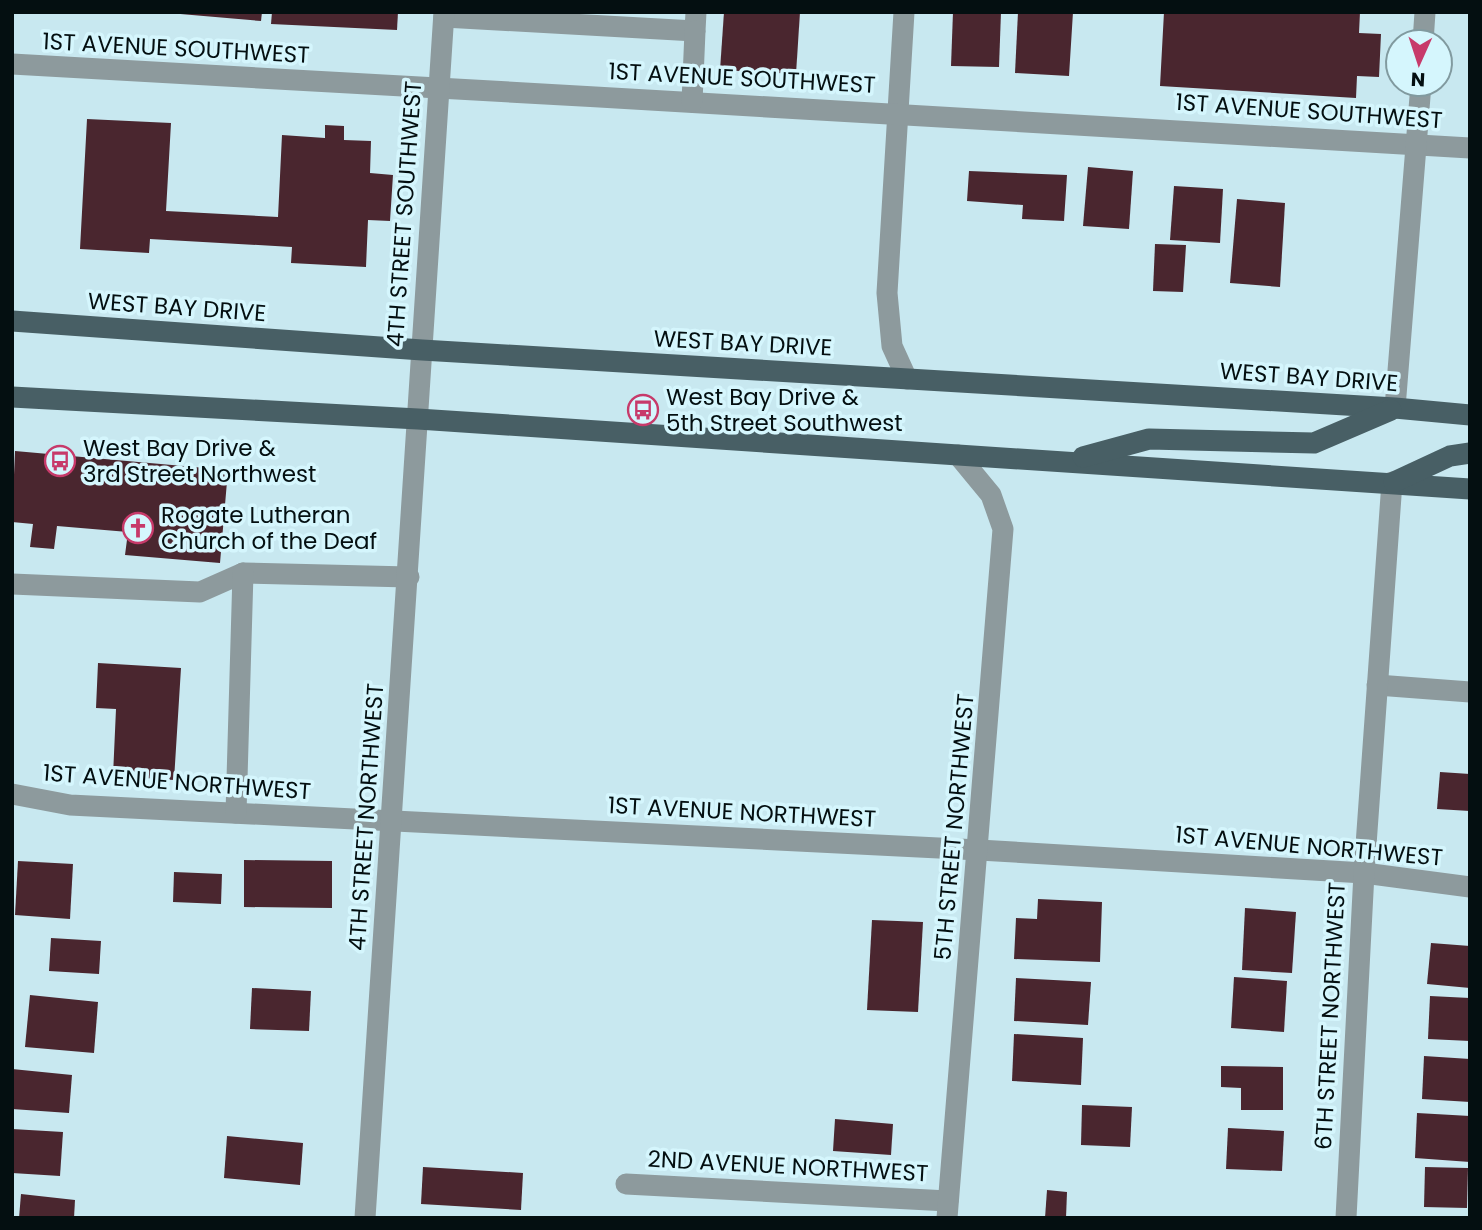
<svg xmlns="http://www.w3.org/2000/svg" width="1482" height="1230" font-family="Poppins,sans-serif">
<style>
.building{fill:#4a262f}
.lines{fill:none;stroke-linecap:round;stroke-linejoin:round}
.minor{stroke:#8d9a9d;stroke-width:21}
.major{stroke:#485f65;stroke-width:21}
.labels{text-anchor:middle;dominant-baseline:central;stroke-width:7;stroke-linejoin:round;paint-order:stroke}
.street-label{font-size:23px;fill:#040f11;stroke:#d5f6fd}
.poi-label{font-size:23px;fill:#040f11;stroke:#d5f6fd;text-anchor:start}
</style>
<rect width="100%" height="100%" fill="#c8e8f0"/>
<g class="building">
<polygon points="157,12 262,12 261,21"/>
<polygon points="272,12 398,12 397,30 271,24"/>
<polygon points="724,12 800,12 796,74 720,70"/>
<polygon points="953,12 1001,12 999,67 951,66"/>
<polygon points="1018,12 1073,12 1069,76 1015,73"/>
<polygon points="1164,12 1360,12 1359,33 1381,34 1379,77 1357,76 1356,98 1160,86"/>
<polygon points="87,119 171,123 166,211 278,217 282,135 325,138 325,125 344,126 344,140 371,141 370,173 393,175 390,221 368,220 366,267 291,263 292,247 150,239 149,253 80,249"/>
<polygon points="1088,167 1133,171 1129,229 1083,226"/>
<polygon points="969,171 1067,175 1064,221 1022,219 1023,205 967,201"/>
<polygon points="1174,186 1223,189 1220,243 1170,240"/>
<polygon points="1237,199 1285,203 1280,287 1230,283"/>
<polygon points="1155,244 1186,245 1183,292 1153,291"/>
<polygon points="15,451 228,470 220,563 125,555 128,532 57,526 54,549 30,547 33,524 12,522"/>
<polygon points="98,663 181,668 174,780 113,776 116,709 96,708"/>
<polygon points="1440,772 1470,774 1470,811 1437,809"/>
<polygon points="244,860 332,861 332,908 244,907"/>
<polygon points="18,861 73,864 70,919 15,915"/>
<polygon points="174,872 222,874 221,904 173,902"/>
<polygon points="1038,899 1102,902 1100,962 1014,959 1016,918 1037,919"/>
<polygon points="1245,908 1296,912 1292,973 1242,970"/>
<polygon points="872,920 923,922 918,1012 867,1010"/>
<polygon points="51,938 101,941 99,974 49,971"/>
<polygon points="1431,943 1470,946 1470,988 1427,984"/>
<polygon points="1234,977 1287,981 1284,1032 1231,1028"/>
<polygon points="1016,978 1091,982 1088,1025 1014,1021"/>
<polygon points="252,988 311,991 309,1031 250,1029"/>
<polygon points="30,995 98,1002 94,1053 25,1047"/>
<polygon points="1430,996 1470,998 1470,1041 1428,1039"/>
<polygon points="1014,1034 1083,1038 1081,1085 1012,1081"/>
<polygon points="1424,1056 1470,1059 1470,1102 1422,1099"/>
<polygon points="1221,1066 1283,1067 1283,1110 1241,1110 1241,1088 1221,1087"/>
<polygon points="12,1069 72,1075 69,1113 12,1109"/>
<polygon points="1082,1105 1132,1107 1130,1147 1081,1145"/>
<polygon points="1417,1113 1470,1116 1470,1162 1415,1158"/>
<polygon points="835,1119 893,1124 891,1155 833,1151"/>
<polygon points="1228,1128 1284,1131 1282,1171 1226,1169"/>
<polygon points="12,1129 63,1132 60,1176 12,1173"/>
<polygon points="227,1136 303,1143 300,1185 224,1178"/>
<polygon points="423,1167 523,1173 521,1210 421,1204"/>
<polygon points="1425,1167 1468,1168 1467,1208 1424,1207"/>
<polygon points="1047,1190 1067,1192 1066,1218 1045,1218"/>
<polygon points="21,1194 75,1200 74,1218 19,1218"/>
</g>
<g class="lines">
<g class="minor">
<polyline points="904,12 887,293 892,346 907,379"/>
<polyline points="444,17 695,31 696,12"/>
<polyline points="1423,42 1425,12"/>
<path d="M12 64C498 93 984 116 1470 148"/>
<polyline points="692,102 695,31"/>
<polyline points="1395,408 1421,84"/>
<polyline points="12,584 200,592 243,573 409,577"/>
<polyline points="1377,685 1470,692"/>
<polyline points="12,794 70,805 979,850 1364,873 1470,887"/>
<polyline points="236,813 243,573"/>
<polyline points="626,1184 948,1201"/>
<polyline points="365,1218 444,12"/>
<polyline points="947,1218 1003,529 991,495 958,455"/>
<polyline points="1346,1218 1364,873 1392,482"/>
</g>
<g class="major">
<polyline points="12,321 422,350 1395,408 1470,415"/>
<polyline points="12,397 418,419 1470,489"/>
<polyline points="1083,457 1149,439 1314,443 1391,410"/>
<polyline points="1394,482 1450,456 1470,453"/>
</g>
</g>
<defs>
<g id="bus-ring" transform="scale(1.575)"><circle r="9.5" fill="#d5f6fd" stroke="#c73a6a" stroke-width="1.5"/><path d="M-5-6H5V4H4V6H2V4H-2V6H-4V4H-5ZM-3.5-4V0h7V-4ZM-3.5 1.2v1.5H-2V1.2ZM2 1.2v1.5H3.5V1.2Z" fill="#c73a6a"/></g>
<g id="church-ring" transform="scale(1.575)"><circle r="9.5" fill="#d5f6fd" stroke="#c73a6a" stroke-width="1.5"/><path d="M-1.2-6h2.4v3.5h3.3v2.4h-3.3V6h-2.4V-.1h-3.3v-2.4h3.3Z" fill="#c73a6a"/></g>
</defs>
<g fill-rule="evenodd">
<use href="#bus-ring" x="643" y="410"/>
<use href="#bus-ring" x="60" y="461"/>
<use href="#church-ring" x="138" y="528"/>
</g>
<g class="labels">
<g class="street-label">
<text transform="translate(176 48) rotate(3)">1ST AVENUE SOUTHWEST</text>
<text transform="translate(742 78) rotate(3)">1ST AVENUE SOUTHWEST</text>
<text transform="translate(1309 111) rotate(4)">1ST AVENUE SOUTHWEST</text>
<text transform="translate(404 214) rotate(-86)">4TH STREET SOUTHWEST</text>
<text transform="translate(177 307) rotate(4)">WEST BAY DRIVE</text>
<text transform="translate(743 343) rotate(3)">WEST BAY DRIVE</text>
<text transform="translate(1309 377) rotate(4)">WEST BAY DRIVE</text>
<text transform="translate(177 782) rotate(4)">1ST AVENUE NORTHWEST</text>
<text transform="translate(742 812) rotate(3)">1ST AVENUE NORTHWEST</text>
<text transform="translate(366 817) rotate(-86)">4TH STREET NORTHWEST</text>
<text transform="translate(954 827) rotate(-85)">5TH STREET NORTHWEST</text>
<text transform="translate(1309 846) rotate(5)">1ST AVENUE NORTHWEST</text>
<text transform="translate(1330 1016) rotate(-87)">6TH STREET NORTHWEST</text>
<text transform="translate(788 1166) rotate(3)">2ND AVENUE NORTHWEST</text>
</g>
<g class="poi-label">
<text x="666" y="397">West Bay Drive &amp;<tspan x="666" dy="26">5th Street Southwest</tspan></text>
<text x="83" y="448">West Bay Drive &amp;<tspan x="83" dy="26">3rd Street Northwest</tspan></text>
<text x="161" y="515">Rogate Lutheran<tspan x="161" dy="26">Church of the Deaf</tspan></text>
</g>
</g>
<rect width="1482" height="1230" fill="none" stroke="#040f11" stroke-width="28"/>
<g transform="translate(1419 63) rotate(183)"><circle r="33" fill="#d5f6fd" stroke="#819a9f" stroke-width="2"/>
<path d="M0-5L12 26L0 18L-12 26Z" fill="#c73a6a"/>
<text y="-10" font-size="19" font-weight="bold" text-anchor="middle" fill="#040f11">N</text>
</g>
</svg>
